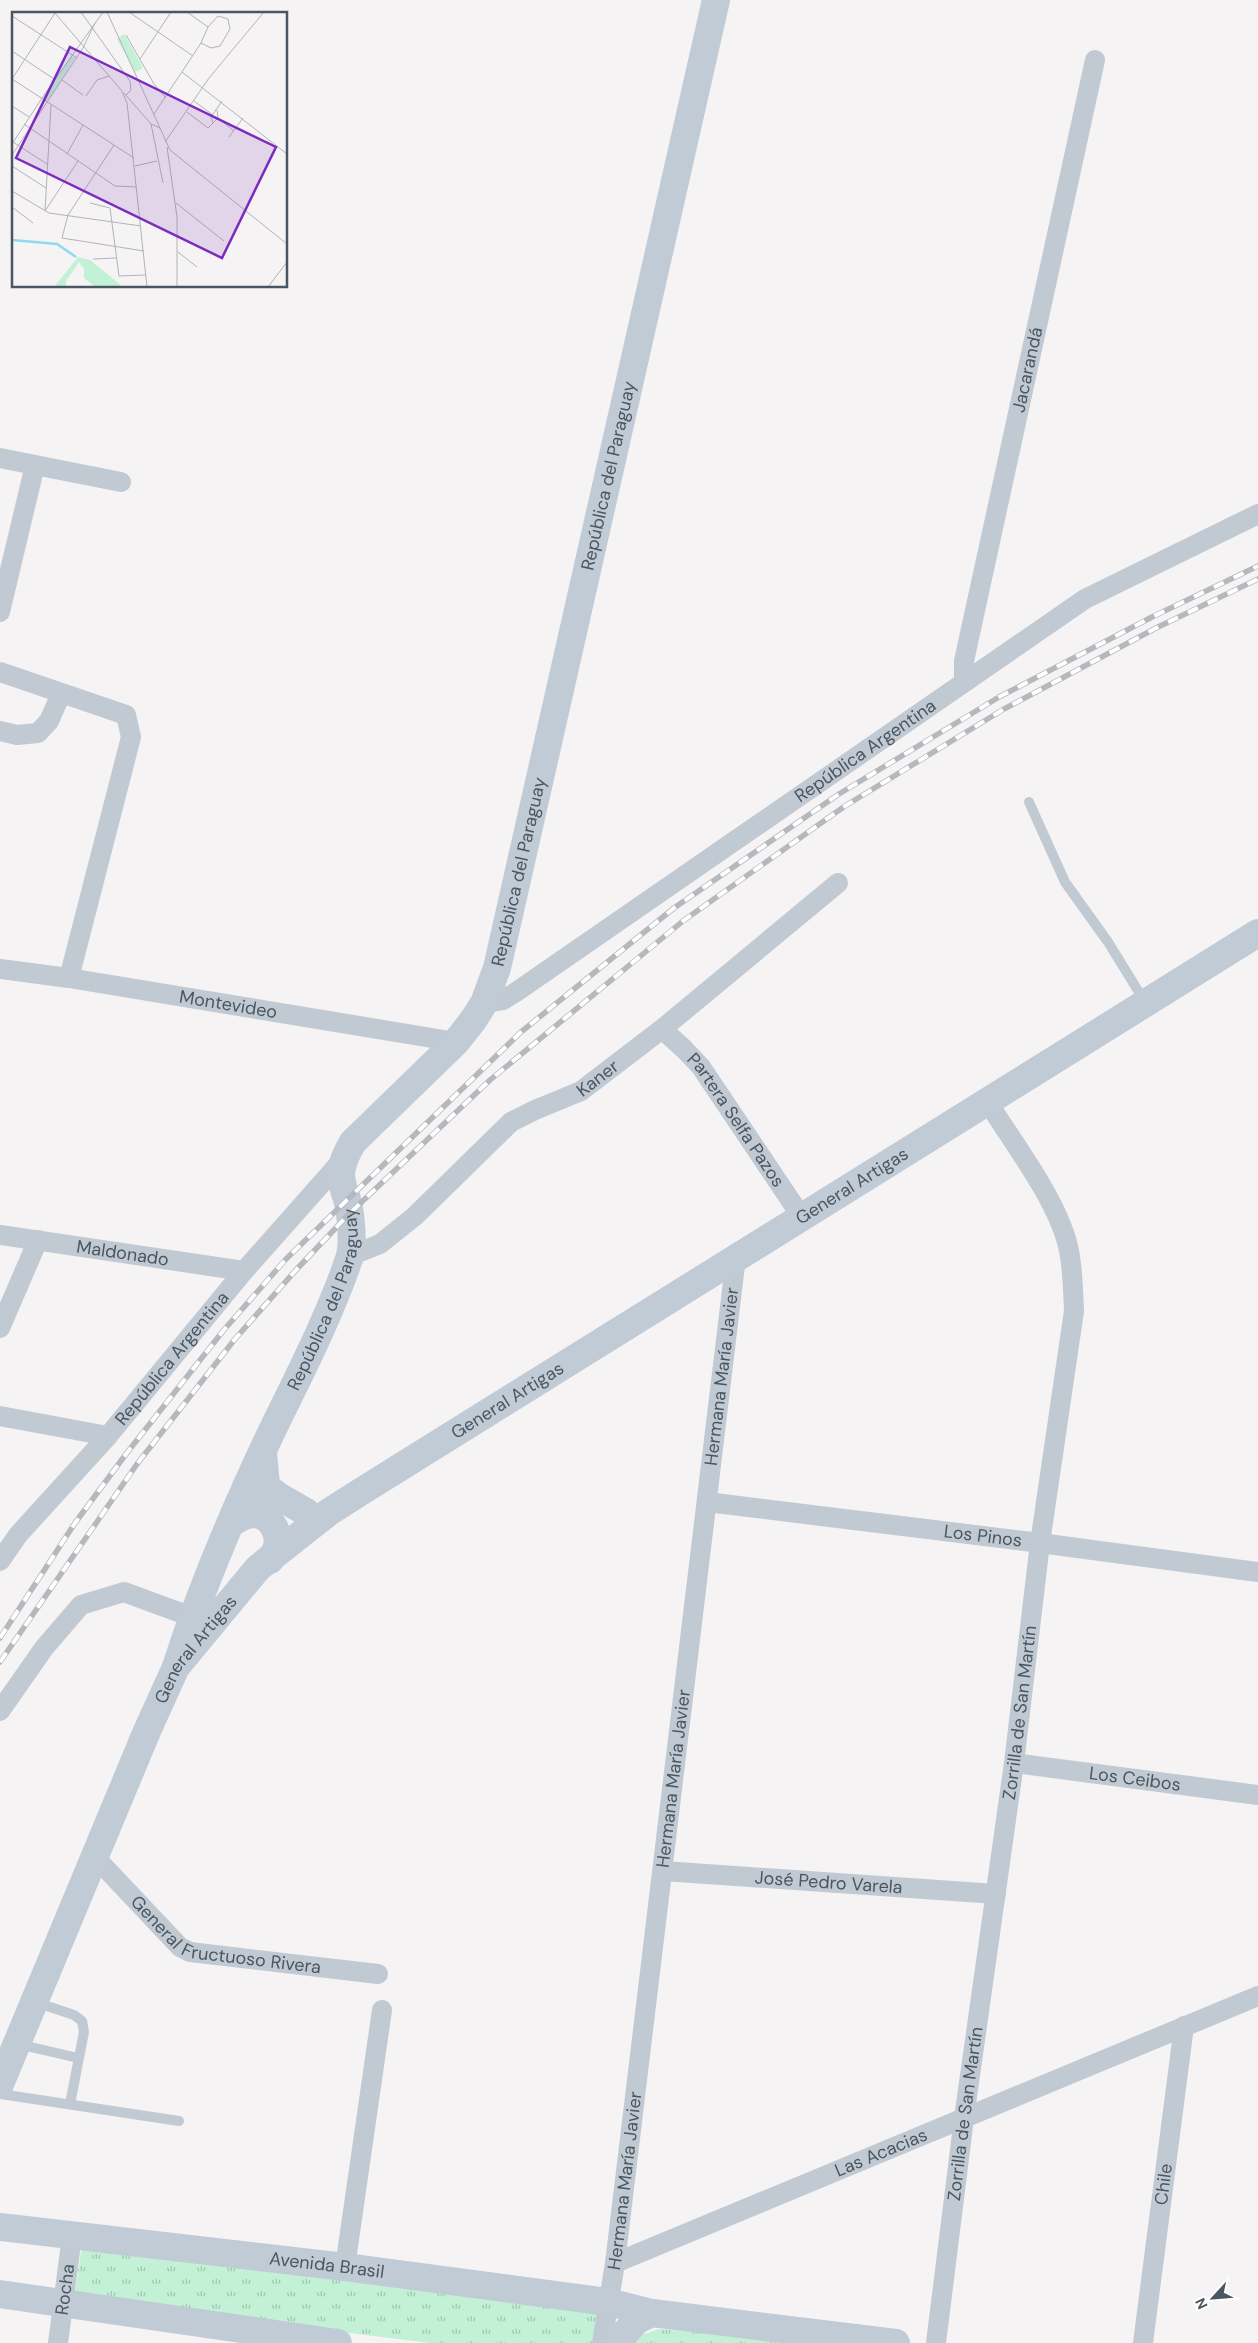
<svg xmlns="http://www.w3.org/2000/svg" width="1258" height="2343" font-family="'DM Sans',sans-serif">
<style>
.grass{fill:url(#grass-tufts)}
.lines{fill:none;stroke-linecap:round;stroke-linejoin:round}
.lane{stroke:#c1cad2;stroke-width:10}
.street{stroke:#c1cad2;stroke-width:20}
.secondary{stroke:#c1cbd6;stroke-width:28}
.rail-casing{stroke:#b5b8bd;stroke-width:5.5}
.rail{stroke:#fff;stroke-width:4;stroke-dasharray:11;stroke-linecap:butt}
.labels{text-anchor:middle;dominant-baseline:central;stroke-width:4.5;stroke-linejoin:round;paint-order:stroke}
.street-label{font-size:18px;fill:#4a5661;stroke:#fff}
.inset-river{fill:none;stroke:#90daee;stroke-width:2.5}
.inset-road{fill:none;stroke:#b1b4b9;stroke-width:1}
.view{fill:#7b2cbf;fill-opacity:0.15;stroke:#7b2cbf;stroke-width:2.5}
.inset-edge{fill:none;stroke:#4a5661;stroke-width:2.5}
</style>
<defs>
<pattern id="grass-tufts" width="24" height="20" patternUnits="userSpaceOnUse" patternTransform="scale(1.25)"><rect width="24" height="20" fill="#c3f1d5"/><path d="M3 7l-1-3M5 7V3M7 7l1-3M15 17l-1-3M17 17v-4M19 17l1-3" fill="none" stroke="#a0c6b0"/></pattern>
</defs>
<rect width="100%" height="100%" fill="#f5f3f3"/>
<g class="grass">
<polygon points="86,2248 594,2308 600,2314 596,2343 430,2343 79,2299 75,2292 81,2252"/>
<polygon points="659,2329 812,2343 626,2343 631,2338"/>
</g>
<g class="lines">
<g class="lane">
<polyline points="1029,802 1065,882 1108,942 1145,1002"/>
<polyline points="35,2002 74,2015 82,2021 84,2032 70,2104"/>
<polyline points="18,2044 78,2058"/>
<polyline points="0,2094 179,2121"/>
</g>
<g class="street">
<polyline points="0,458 121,482"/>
<polyline points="0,612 35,465"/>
<polyline points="0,672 126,715 131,737 69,978"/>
<path id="s1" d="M964 681V661L1095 60"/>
<polyline points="0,731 17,735 38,733 49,721 61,694"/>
<path id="s2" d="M0 969 69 978 456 1042"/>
<path id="s3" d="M484 1003 503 1000 516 992 1085 599 1258 514"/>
<path id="s4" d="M662 1029 684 1049 701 1067 801 1216"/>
<path id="s5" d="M0 1235 244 1271"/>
<path id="s6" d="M350 1256 380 1244 415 1216 511 1122 535 1110 581 1091 662 1029 838 883"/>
<polyline points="0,1328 38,1240"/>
<polyline points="0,1416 108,1436"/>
<path id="s7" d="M707 1502 1040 1543 1258 1572"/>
<path id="s8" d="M0 1561 18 1535 108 1436 244 1271 345 1157"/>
<polyline points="0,1711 44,1648 81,1605 124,1592 192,1617"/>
<path id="s9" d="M1014 1763 1258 1795"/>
<path id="s10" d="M95 1857 180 1947 190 1952 378 1974"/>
<path id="s11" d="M663 1871 996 1894"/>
<path id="s12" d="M615 2263 1258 1996"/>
<polyline points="345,2267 382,2010"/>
<path id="s13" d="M58 2343 72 2236"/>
<path id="s14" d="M602 2343 615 2263 736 1257"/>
<path id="s15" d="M936 2343 964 2118 1014 1763 1040 1543 1074 1311C1073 1290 1073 1267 1068 1246 1056 1198 1014 1144 987 1101"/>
<path id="s16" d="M1143 2343 1184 2026"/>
</g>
<g class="secondary">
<polyline points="263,1453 266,1486 266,1518"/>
<polyline points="266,1486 278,1496 306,1512"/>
<path d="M230 1524C236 1520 243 1515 251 1514 270 1513 282 1533 276 1550 275 1553 271 1557 270 1560"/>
<path id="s17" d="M176 1667C201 1588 234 1511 270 1435 298 1377 328 1320 349 1259 354 1244 351 1214 347 1199 344 1191 341 1182 341 1173 342 1162 347 1152 353 1142L456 1042 474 1019 484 1003 497 968 716 0"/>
<path id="s18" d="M0 2084 147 1731 176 1667 258 1568 329 1512 362 1491 1258 933"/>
<path id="s19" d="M0 2227 345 2267 608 2302 652 2313 896 2343"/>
<polyline points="0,2294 338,2343"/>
<polyline points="616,2343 637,2320 652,2313"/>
</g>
<g class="rail-casing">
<g id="rail">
<polyline points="0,1638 75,1523 126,1454 223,1331 286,1259 521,1032 674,908 839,794 999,697 1152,617 1258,566"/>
<polyline points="0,1662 137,1464 235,1339 296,1270 348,1215 490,1080 683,921 845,806 1004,709 1158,627 1258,579"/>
</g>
</g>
<use href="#rail" class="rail"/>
</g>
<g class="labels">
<g class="street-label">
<text stroke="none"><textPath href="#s1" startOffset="318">Jacarandá</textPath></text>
<text stroke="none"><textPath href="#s17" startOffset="1298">República del Paraguay</textPath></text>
<text stroke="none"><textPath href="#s3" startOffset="459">República Argentina</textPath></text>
<text stroke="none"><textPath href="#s17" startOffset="892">República del Paraguay</textPath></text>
<text stroke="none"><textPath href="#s2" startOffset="231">Montevideo</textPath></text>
<text stroke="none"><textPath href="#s6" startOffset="309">Kaner</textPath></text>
<text stroke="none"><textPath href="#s4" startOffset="118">Partera Selfa Pazos</textPath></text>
<text stroke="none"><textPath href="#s18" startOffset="1288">General Artigas</textPath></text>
<text stroke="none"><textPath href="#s5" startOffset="124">Maldonado</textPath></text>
<text stroke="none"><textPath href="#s17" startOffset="398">República del Paraguay</textPath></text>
<text stroke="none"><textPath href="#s8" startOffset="266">República Argentina</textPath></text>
<text stroke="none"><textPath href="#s14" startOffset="974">Hermana María Javier</textPath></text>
<text stroke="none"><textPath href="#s18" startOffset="882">General Artigas</textPath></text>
<text stroke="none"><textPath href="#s7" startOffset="278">Los Pinos</textPath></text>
<text stroke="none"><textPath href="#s18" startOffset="478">General Artigas</textPath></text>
<text stroke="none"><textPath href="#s15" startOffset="636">Zorrilla de San Martín</textPath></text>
<text stroke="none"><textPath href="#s14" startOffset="569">Hermana María Javier</textPath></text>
<text stroke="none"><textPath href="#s9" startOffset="122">Los Ceibos</textPath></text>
<text stroke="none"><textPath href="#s11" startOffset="166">José Pedro Varela</textPath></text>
<text stroke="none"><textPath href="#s10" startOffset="162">General Fructuoso Rivera</textPath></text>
<text stroke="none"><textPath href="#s15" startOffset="231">Zorrilla de San Martín</textPath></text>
<text stroke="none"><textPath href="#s12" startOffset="288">Las Acacias</textPath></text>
<text stroke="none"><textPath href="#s14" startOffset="164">Hermana María Javier</textPath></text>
<text stroke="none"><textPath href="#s16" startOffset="160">Chile</textPath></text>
<text stroke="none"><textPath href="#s19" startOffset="329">Avenida Brasil</textPath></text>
<text stroke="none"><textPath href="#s13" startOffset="54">Rocha</textPath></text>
</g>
</g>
<g transform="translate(12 12)">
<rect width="275" height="275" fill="#f5f3f3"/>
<path d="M112 22 131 56 123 60 105 27ZM59 44 63 46 36 89 31 86Z" fill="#c3f1d5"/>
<path d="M66 245 78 248 111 275H83L72 266V257L67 250 54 269V275H42Z" fill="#c3f1d5"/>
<path class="inset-river" d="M0 228 45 232 64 245"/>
<path class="inset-road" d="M42 0 110 79 115 91 135 275M69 0 118 69 119 78 114 83M95 0 148 116M117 0 181 44M175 0 196 15M43 1 0 67 122 146M0 4 65 46M206 4 216 7 218 17 208 34 199 36 189 31 196 15ZM114 23 142 72 154 86M0 39 42 67M128 47 159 0M170 60 275 142M50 68 71 83M112 81 139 112 148 116 158 138 275 232M74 84 85 68 97 64M30 86 91 0M182 89 201 103M0 94 17 105M175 100 196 116 206 106 205 98M142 102 189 31M206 106 222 119M201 111 199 105 210 89M12 112 103 174 125 175M139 112 151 171M217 125 231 106M1 130 35 152M153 130 197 66 252 0M0 132 30 86M102 133 56 203 50 226 132 239M155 135 165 205V275M55 142 71 113M0 143 71 36 83 11M0 154 34 176M123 154 145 149M0 179 37 201 129 214M78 191 98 196 107 264 134 263M164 191 212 229M0 195 21 211M33 199 39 93M33 199 66 149M166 240 185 255M81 247 104 246M256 275 275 250"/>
<path class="view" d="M58 35 264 135 210 246 4 146Z"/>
<rect width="275" height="275" class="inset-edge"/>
</g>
<g transform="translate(1213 2298) rotate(244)" stroke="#ffffff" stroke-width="4" paint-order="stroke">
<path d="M0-4L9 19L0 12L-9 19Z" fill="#4a5661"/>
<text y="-8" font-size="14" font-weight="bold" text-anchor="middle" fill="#4a5661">N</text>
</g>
</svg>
